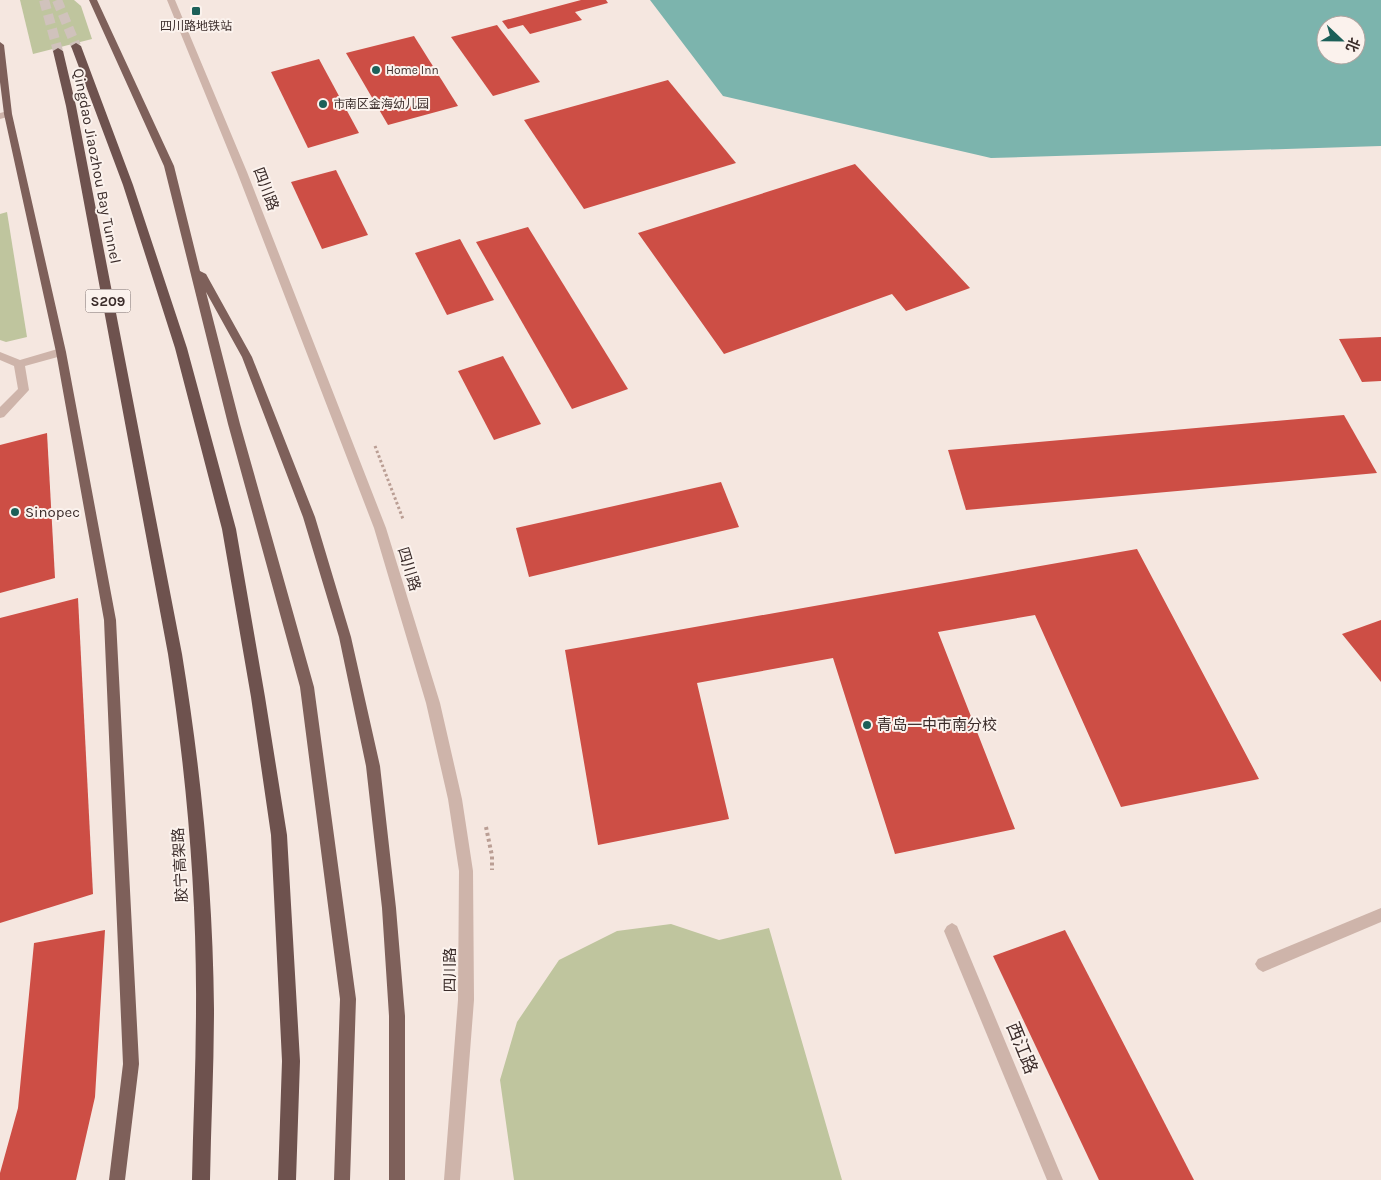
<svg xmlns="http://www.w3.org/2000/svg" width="1381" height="1180" font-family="Karla,'Noto Sans SC',sans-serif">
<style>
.green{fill:#bfc59e}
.water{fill:#7cb4ad;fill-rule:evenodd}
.building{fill:#cd4e45}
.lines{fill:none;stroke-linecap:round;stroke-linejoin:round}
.trunk-tunnel{stroke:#d0c2bc;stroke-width:10;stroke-dasharray:10 5;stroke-linecap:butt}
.path-far1{stroke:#ba9e94;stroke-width:3;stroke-dasharray:2.5 2.5;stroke-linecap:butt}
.path{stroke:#ba9e94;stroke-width:4;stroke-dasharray:3 3;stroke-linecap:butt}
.service{fill:#ceb4aa;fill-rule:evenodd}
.minor{fill:#ceb4aa;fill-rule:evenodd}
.tertiary{fill:#ceb4aa;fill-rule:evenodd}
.primary{fill:#7e605a;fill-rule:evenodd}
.trunk{fill:#6e524e;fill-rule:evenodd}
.poi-dot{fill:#1c6059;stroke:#fbf2ed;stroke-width:2}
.labels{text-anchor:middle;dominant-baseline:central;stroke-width:4;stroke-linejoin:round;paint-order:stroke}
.far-poi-label{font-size:12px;fill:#3b2c2a;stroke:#fbf2ed;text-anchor:start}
.shield{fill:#fbf2ed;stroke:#756764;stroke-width:1}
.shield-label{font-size:14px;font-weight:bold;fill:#3b2c2a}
.street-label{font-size:15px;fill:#3b2c2a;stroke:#fbf2ed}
.poi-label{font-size:15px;fill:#3b2c2a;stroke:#fbf2ed;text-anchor:start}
.near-street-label{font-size:18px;fill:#3b2c2a;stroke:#fbf2ed}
</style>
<rect width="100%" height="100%" fill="#f5e7e0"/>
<g class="green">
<polygon points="20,0 74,0 81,6 92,39 33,54"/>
<polygon points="7,212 27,337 6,342 0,340 0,214"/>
<polygon points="671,924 719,940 769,928 842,1180 514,1180 500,1080 517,1022 559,960 617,931"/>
</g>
<path class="water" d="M650 0H1381V146L991 158 723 96ZM1326 25H1356V55H1326Z"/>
<g class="building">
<polygon points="581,0 606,0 608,3 575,12 582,20 530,34 523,25 508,29 502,21"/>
<polygon points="497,25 540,82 493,96 451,37"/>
<polygon points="414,36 458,106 388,125 346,53"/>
<polygon points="319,59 359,133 308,148 271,72"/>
<polygon points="668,80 736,163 584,209 524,120"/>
<polygon points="855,164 970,288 906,311 892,294 724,354 638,233"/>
<polygon points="336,170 368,235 322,249 291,182"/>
<polygon points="528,227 628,389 572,409 476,242"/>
<polygon points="460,239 494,300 447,315 415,253"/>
<polygon points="1381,337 1381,381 1362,382 1339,339"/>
<polygon points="503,356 541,424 494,440 458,371"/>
<polygon points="1344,415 1377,473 966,510 948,450"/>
<polygon points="47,433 55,578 0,593 0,445"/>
<polygon points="721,482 739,527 529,577 516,528"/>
<polygon points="1137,549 1259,779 1121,807 1035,615 938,632 1015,829 895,854 833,658 697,683 729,819 598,845 565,650"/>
<polygon points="78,598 93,894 0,923 0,618"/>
<polygon points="1381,620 1381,682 1342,634"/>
<polygon points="105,930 95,1097 76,1180 0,1180 0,1173 18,1108 34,943"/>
<polygon points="1065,930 1194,1180 1099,1180 993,956"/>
</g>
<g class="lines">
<g class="trunk-tunnel">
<polyline points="44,0 58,51"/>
<polyline points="57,0 76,46"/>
</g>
<polyline class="path-far1" points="375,446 403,519"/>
<polyline class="path" points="486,827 492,856 492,870"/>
<g class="service">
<polygon points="1381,908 1381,922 1263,972 1258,969 1255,964 1258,959"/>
<polygon points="952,923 957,926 1063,1180 1047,1180 944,931 947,926"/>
</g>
<g class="minor">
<polygon points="8,111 11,112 11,116 0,119 0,113"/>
<polygon points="61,348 66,352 65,355 25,366 29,390 4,417 0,418 0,407 18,389 14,366 0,360 0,352 20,360"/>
</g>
<polygon class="tertiary" points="167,0 175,0 247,172 386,528 440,703 462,799 473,871 474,1000 460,1180 444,1180 458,1000 459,871 448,799 426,703 374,528 237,172"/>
<g class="primary">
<polygon points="89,0 97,0 174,166 200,271 206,274 252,357 315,517 351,637 380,766 396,908 405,1016 405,1180 389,1180 389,1016 382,908 366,766 339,637 303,517 242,357 206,292 240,424 314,687 356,999 350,1180 334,1180 340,999 300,687 228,424 164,166"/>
<polygon points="0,42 4,45 12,114 66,352 116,620 139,1064 125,1180 109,1180 123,1064 104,620 56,352 4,114 0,82"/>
</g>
<g class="trunk">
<polygon points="76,43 81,46 133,185 187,348 236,529 265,697 287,835 300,1061 296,1180 278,1180 282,1061 271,835 251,697 222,529 175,348 123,185 71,46"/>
<path d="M58 48 63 51 76 106 182 654C201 771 213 890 214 1009 214 1066 211 1123 210 1180H192C193 1123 196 1066 196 1009 197 891 186 771 168 654L66 106 53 51Z"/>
</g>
</g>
<g class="poi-dot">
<rect x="191" y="6" width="10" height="10" rx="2.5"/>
<circle cx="376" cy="70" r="5"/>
<circle cx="323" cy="104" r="5"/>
<circle cx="15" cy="512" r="5"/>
<circle cx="867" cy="725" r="5"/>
</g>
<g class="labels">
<g class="far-poi-label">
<text x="196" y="26" text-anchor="middle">四川路地铁站</text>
<text x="386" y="70">Home Inn</text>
<text x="333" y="104">市南区金海幼儿园</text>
</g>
<rect class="shield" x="85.5" y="289.5" width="45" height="23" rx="4"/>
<g class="shield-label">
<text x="108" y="301">S209</text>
</g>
<g class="street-label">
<text transform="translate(97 166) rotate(79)">Qingdao Jiaozhou Bay Tunnel</text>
<text transform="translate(266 189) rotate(69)">四川路</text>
<text transform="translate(409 569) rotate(73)">四川路</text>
<text transform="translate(180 865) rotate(-93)">胶宁高架路</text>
<text transform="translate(450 970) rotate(-90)">四川路</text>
</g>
<g class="poi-label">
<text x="25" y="512">Sinopec</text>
<text x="877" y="725">青岛一中市南分校</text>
</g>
<g class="near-street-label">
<text transform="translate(1022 1048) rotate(68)">西江路</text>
</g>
</g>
<g transform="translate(1341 40) rotate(112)"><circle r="24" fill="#fbf2ed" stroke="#aea39f"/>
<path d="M0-4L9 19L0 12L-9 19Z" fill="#1c6059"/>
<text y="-8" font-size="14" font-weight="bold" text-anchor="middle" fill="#3b2c2a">北</text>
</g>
</svg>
